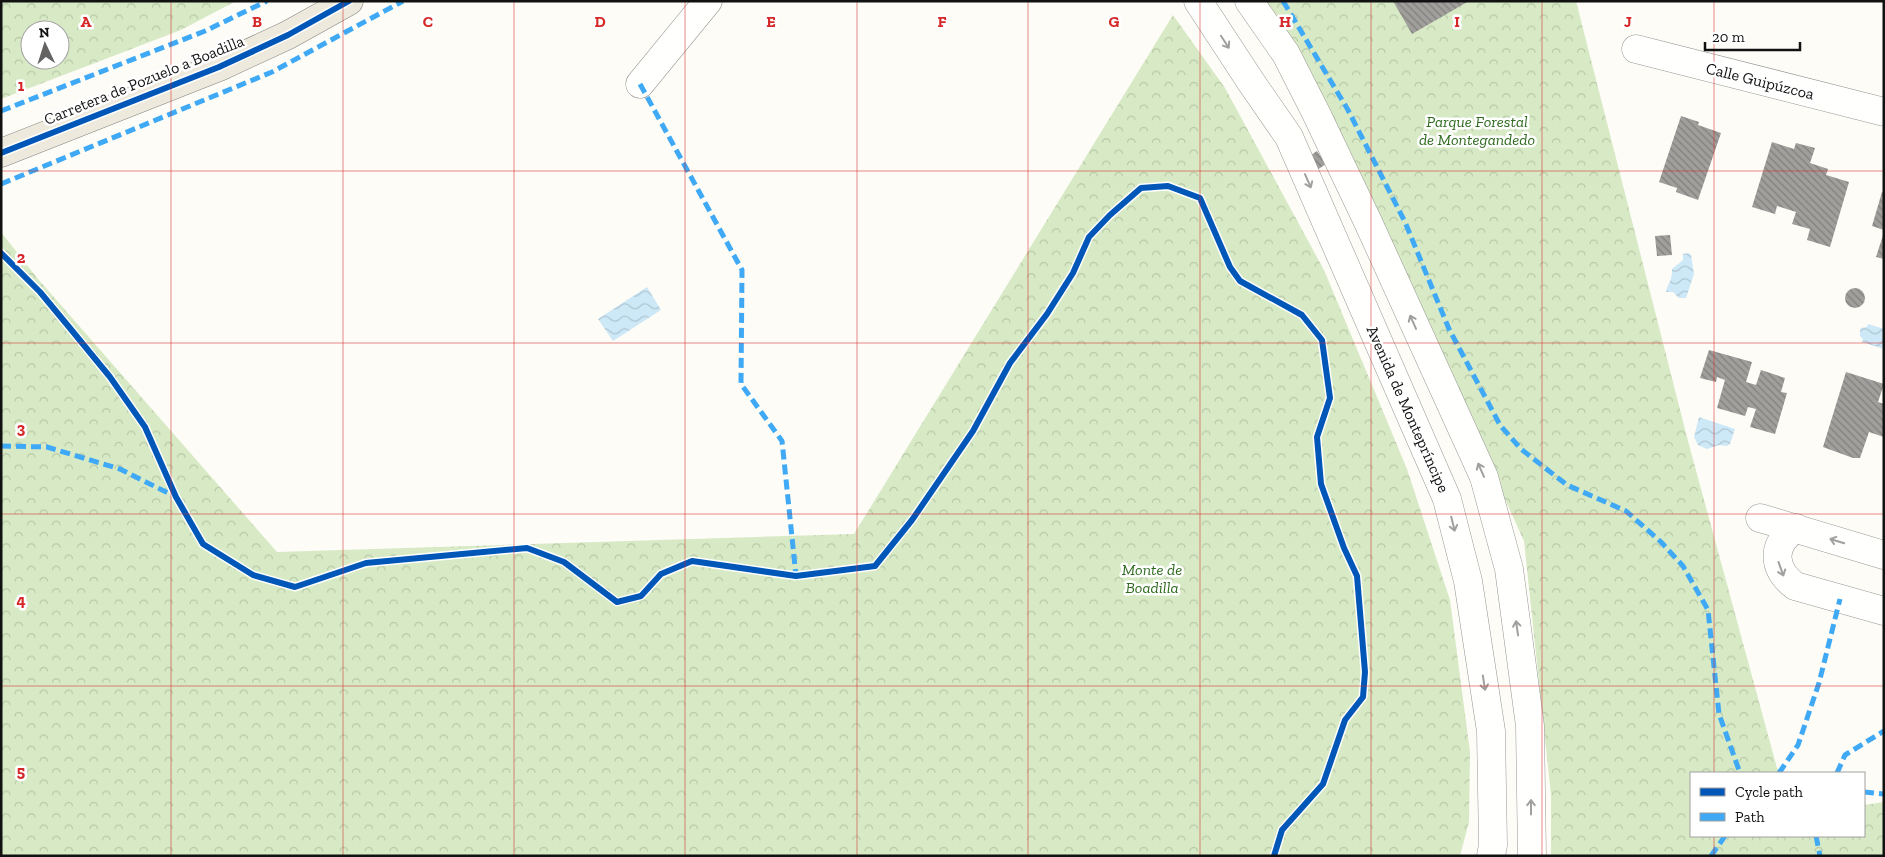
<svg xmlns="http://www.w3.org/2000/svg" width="1885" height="857" font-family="'Zilla Slab',serif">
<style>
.forest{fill:url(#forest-crowns);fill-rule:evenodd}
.water{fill:url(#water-waves)}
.building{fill:url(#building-back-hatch)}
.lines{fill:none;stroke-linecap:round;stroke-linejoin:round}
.minor-casing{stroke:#979795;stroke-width:29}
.major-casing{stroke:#858482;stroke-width:29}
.minor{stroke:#fffffe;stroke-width:28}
.major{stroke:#ede9dc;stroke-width:28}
.quiet{stroke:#3fa9f5;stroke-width:5;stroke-dasharray:10 5;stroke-linecap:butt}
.cycleway-casing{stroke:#fff;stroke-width:9}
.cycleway{stroke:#0057b8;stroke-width:6}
.oneway{stroke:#a0a09f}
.grid{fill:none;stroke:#d62828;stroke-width:1;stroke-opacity:0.55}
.labels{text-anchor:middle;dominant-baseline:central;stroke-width:5;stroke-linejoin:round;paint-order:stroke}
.street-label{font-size:16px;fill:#111;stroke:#fff}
.park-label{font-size:16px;font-style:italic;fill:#2f6b1f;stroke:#fff}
.grid-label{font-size:16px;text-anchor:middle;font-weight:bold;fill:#d62828;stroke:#fff;stroke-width:5;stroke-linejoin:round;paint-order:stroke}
</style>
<defs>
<pattern id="forest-crowns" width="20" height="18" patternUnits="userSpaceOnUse" patternTransform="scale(1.25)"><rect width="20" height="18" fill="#d8eac5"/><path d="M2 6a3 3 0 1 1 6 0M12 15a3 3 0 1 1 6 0" fill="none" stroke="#b8c8a8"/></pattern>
<pattern id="water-waves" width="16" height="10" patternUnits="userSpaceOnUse" patternTransform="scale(1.25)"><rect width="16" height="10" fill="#cde8f7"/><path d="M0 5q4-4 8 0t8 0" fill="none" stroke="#afc6d3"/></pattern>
<pattern id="building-back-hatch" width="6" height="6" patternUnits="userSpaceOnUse" patternTransform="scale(1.25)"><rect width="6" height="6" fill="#a19f9c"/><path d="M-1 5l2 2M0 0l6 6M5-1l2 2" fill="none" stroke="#82807e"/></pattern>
</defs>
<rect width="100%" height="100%" fill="#fdfcf7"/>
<g class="forest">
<path d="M1 1H236L181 30 1 99ZM30 30H60V60H30Z"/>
<polygon points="1266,1 1576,1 1688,441 1777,768 1781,773 1691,773 1691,836 1864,836 1864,805 1884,802 1884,856 1551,856 1551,795 1524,541 1304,58"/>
<polygon points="1173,15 1225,88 1324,270 1407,469 1450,600 1470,752 1469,822 1460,856 1,856 1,232 38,279 277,552 854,534"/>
</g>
<g class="water">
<path d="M1688 253 1691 255 1694 274 1686 298H1679L1673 292H1666C1668 282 1672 283 1672 269L1683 260V254Z"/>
<polygon points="647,287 661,310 613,341 598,319"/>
<polygon points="1868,324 1884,329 1884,349 1862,342 1863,339 1860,336 1860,331 1861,328 1867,327"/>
<polygon points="1699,417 1735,429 1730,444 1727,446 1719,445 1707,449 1698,445 1694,437"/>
</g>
<g class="building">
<polygon points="1393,1 1469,1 1412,34"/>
<polygon points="1681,116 1699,122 1698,125 1721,133 1698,200 1676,192 1677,188 1659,182"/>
<polygon points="1772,142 1794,149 1796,143 1815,148 1810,163 1828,169 1826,175 1849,182 1830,247 1807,240 1810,229 1792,224 1796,212 1777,206 1775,214 1752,207"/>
<polygon points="1317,151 1326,164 1317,170 1308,157"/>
<polygon points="1882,192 1884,192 1884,230 1872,226"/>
<polygon points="1884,232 1884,259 1876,257"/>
<polygon points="1670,235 1672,255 1657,256 1655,236"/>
<circle cx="1855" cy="298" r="10"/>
<polygon points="1709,350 1752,362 1746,382 1756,385 1761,370 1785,378 1781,392 1787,393 1775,434 1750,427 1756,409 1748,407 1745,416 1717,408 1725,380 1717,377 1716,382 1700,378"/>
<polygon points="1846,372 1884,384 1878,402 1884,404 1884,437 1869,432 1860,458 1853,458 1823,447"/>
</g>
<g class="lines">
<g class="minor-casing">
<g id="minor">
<polyline points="1198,1 1251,82 1289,137 1447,499 1468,581 1491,731 1493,845 1491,856"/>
<polyline points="1249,1 1286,54 1316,113 1368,222 1484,477 1509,569 1530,726 1532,856"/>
<polyline points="1636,49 1884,112"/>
<polyline points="640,84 708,1"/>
<polyline points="1760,518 1884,555"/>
<path d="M1796 528C1770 545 1773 569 1795 586L1884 611"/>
</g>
</g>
<g class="major-casing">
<polyline id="major" points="1,153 219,67 288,35 349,1"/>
</g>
<use href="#minor" class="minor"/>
<use href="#major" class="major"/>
<g class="quiet">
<polyline points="1283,1 1348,110 1405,222 1449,329 1500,425 1521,449 1567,485 1626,511 1661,542 1683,566 1708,610 1719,714 1740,773"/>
<polyline points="640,84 742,270 741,384 782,441 796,576"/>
<polyline points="1,111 205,31 267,1"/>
<polyline points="1,184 272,72 403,1"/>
<polyline points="1,446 47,447 120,469 176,497"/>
<polyline points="1779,773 1798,745 1819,683 1840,599"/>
<polyline points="1837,773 1845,755 1884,731"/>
<polyline points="1864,792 1884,794"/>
<polyline points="1816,836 1820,856"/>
<polyline points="1711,856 1725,836"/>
</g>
<g class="cycleway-casing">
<g id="cycleway">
<polyline points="1,153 219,67 288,35 349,1"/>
<polyline points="1,253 40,292 69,327 110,377 145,427 176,497 203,544 253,575 295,587 366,563 527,548 564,562 617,602 641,596 661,574 692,561 796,576 875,566 912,520 973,431 1010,363 1047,314 1073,273 1089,237 1110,215 1141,188 1168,186 1200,198 1230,267 1240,281 1302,315 1322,340 1330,398 1317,437 1321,484 1344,548 1357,576 1365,672 1363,697 1345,720 1323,784 1282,830 1274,856"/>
</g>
</g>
<use href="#cycleway" class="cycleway"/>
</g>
<defs><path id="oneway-shaft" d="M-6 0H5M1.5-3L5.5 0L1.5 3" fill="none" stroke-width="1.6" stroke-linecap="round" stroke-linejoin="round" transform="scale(1.25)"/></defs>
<g class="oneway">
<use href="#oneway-shaft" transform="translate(1225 42) rotate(57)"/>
<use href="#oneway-shaft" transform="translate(1308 181) rotate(66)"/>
<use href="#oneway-shaft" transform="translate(1413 322) rotate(-114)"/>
<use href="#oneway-shaft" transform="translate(1481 470) rotate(-114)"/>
<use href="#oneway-shaft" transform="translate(1453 524) rotate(76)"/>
<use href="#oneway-shaft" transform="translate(1837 541) rotate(-163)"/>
<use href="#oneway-shaft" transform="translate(1781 569) rotate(70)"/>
<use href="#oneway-shaft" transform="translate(1517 628) rotate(-98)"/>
<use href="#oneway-shaft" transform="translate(1484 683) rotate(81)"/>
<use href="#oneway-shaft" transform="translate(1531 807) rotate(-90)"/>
</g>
<path class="grid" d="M171 1V856M343 1V856M514 1V856M685 1V856M857 1V856M1028 1V856M1200 1V856M1371 1V856M1542 1V856M1714 1V773M1 171H1884M1 343H1884M1 514H1884M1 686H1884M1714 836V856"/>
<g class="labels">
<g class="street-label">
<text transform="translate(144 80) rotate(-22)">Carretera de Pozuelo a Boadilla</text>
<text transform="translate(1760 81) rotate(14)">Calle Guipúzcoa</text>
<text transform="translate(1408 409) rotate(66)">Avenida de Montepríncipe</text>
</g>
<g class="park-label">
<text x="1477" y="121">Parque Forestal<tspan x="1477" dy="18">de Montegandedo</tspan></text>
<text x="1152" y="569">Monte de<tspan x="1152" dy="18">Boadilla</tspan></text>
</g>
</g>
<g class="grid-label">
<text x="86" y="27">A</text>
<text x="257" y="27">B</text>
<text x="428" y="27">C</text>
<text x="600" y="27">D</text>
<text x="771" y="27">E</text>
<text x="942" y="27">F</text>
<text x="1114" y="27">G</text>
<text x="1285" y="27">H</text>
<text x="1457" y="27">I</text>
<text x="1628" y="27">J</text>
<text x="21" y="91">1</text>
<text x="21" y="263">2</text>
<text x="21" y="434">3</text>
<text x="21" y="606">4</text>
<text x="21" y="777">5</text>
</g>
<rect width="1885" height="857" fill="none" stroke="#111111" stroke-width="5"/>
<rect x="1690" y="772" width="175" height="65" fill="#ffffff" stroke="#a0a0a0"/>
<rect x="1700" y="788" width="25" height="8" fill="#0057b8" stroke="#a0a0a0"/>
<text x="1735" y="797" font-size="15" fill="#111111">Cycle path</text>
<rect x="1700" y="813" width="25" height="8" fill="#3fa9f5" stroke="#a0a0a0"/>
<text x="1735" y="822" font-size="15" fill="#111111">Path</text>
<g transform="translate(45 45) rotate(356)"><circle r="24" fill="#ffffff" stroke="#a0a0a0"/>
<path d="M0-4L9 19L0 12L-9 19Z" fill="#646362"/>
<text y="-8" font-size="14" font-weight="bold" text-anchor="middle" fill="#111111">N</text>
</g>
<path d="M1705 42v8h95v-8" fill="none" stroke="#111111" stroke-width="2.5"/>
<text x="1712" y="42" font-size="15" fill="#111111" stroke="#ffffff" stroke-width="4" paint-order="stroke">20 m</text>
</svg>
